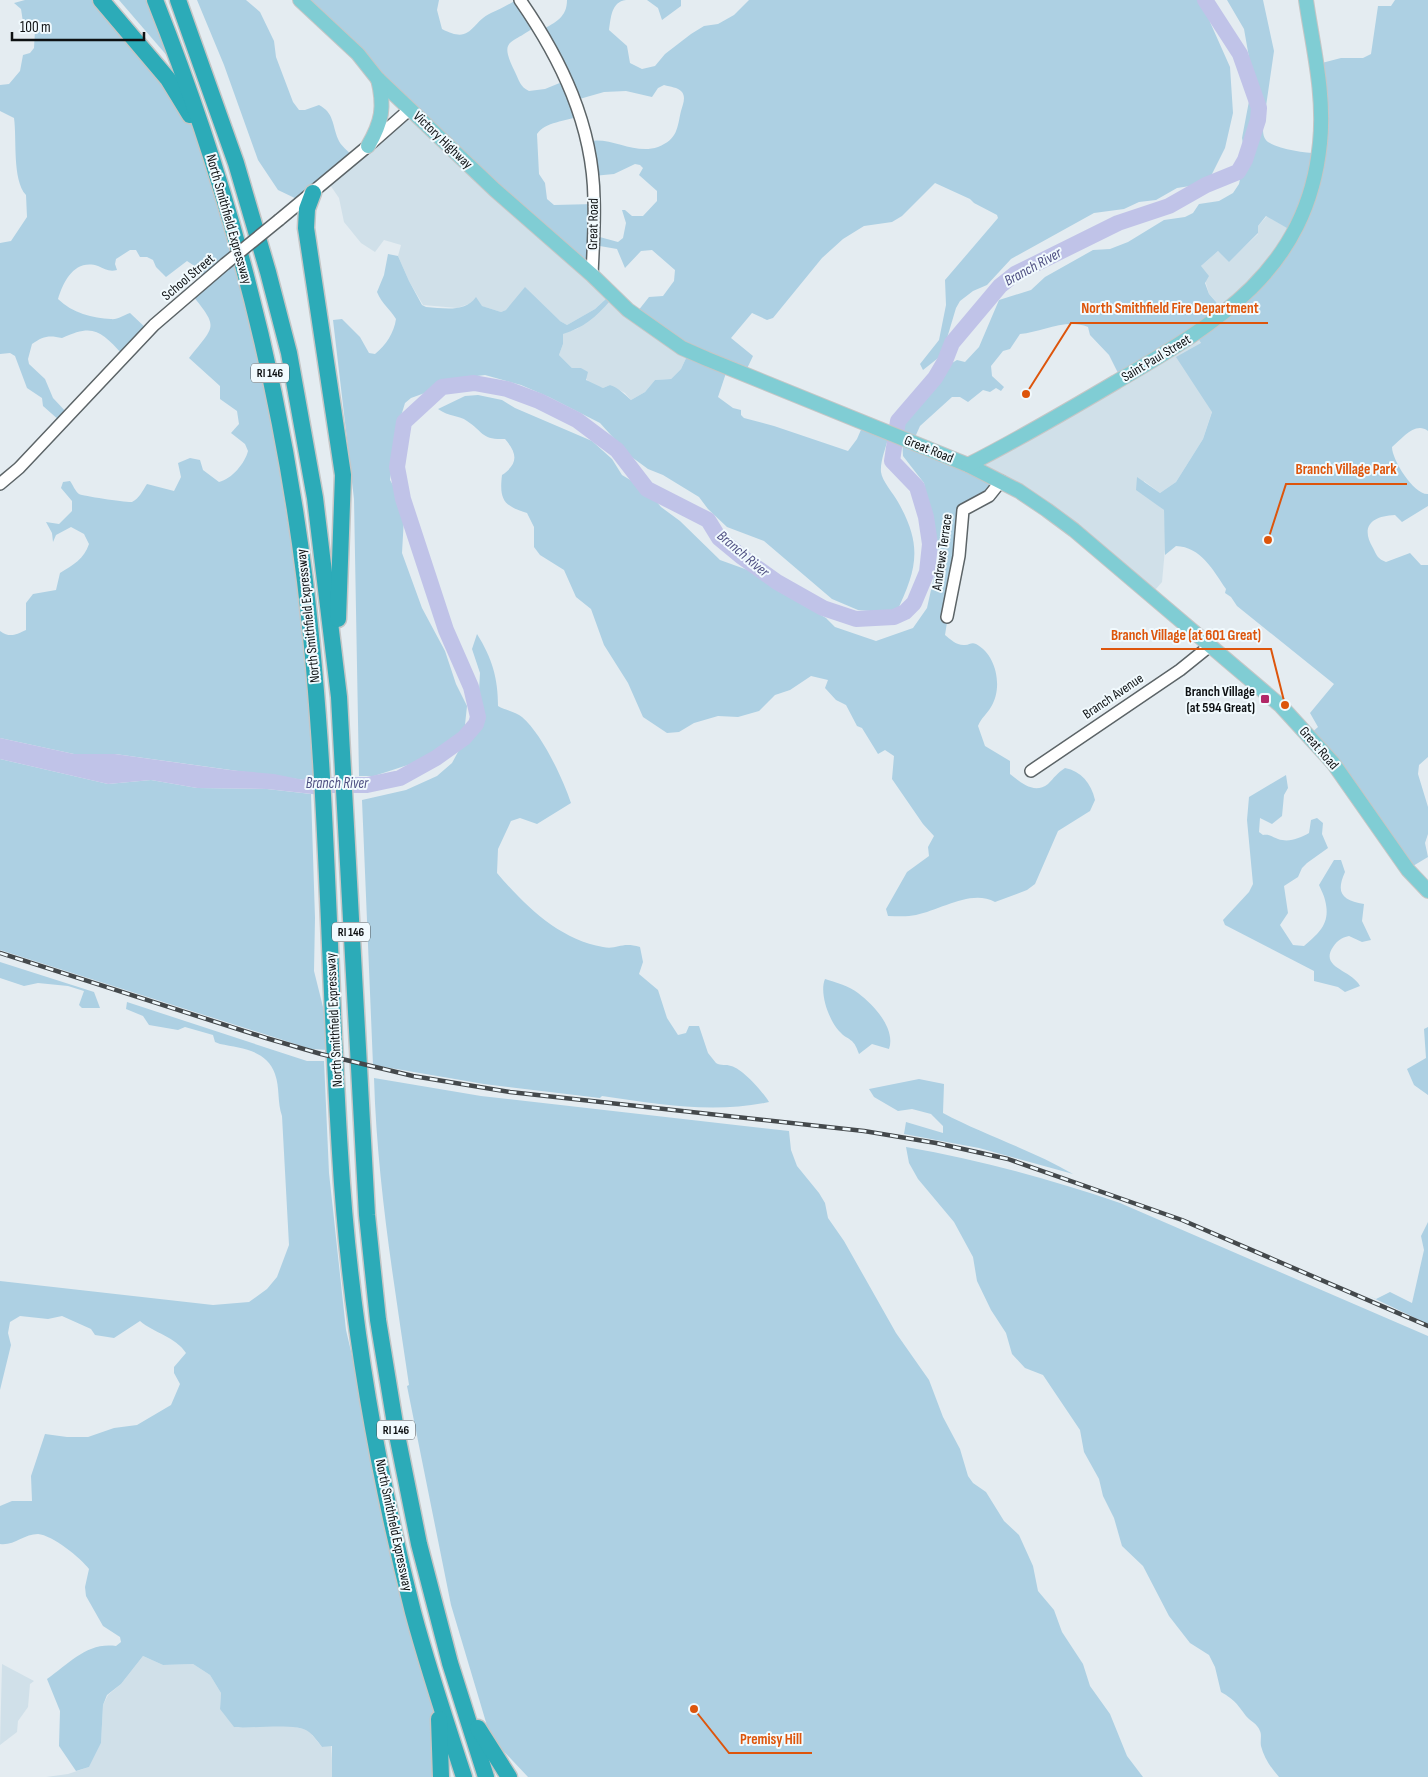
<svg xmlns="http://www.w3.org/2000/svg" width="1428" height="1777" font-family="'Sofia Sans Condensed',sans-serif">
<style>
.built{fill:#d0e0e9}
.green{fill:#add0e3;fill-rule:evenodd}
.water{fill:#c0c3e8}
.lines{fill:none;stroke-linecap:round;stroke-linejoin:round}
.river{stroke:#c0c3e8;stroke-width:16}
.minor-casing{stroke:#5c6467;stroke-width:14}
.major-casing{stroke:#c5c6c6;stroke-width:16}
.highway-casing{stroke:#c5c6c6;stroke-width:19}
.minor{stroke:#fff;stroke-width:11}
.major{stroke:#80cdd4;stroke-width:14}
.highway{stroke:#2cabb8;stroke-width:16}
.rail-casing{stroke:#44494c;stroke-width:4.5}
.rail{stroke:#f1fafe;stroke-width:2.5;stroke-dasharray:8;stroke-linecap:butt}
.minor-bridge-casing{stroke:#5c6467;stroke-width:14;stroke-linecap:butt}
.minor-bridge{stroke:#fff;stroke-width:11}
.poi-dot{fill:#b12867;stroke:#f1fafe;stroke-width:2}
.labels{text-anchor:middle;dominant-baseline:central;stroke-width:4;stroke-linejoin:round;paint-order:stroke}
.shield{fill:#f1fafe;stroke:#52575a;stroke-width:1}
.shield-label{font-size:12px;font-weight:bold;fill:#0e1113}
.street-label{font-size:14px;fill:#0e1113;stroke:#f1fafe}
.poi-label{font-size:14px;font-weight:bold;fill:#0e1113;stroke:#f1fafe;text-anchor:end}
.water-label{font-size:15px;font-style:italic;fill:#4f5083;stroke:#f1fafe}
.leader{fill:none;stroke:#dd550c;stroke-width:2}
.callout-dot{fill:#dd550c;stroke:#f1fafe;stroke-width:2}
.callout-label{font-size:15px;text-anchor:middle;font-weight:bold;fill:#dd550c;stroke:#f1fafe;stroke-width:4;stroke-linejoin:round;paint-order:stroke}
</style>
<rect width="100%" height="100%" fill="#e4ecf1"/>
<g class="built">
<polygon points="409,108 608,297 595,309 567,325 560,321 506,310 501,312 472,303 457,308 423,305 409,281 398,256 401,245 384,240 375,252 361,243 344,222 339,198 328,182"/>
<polygon points="1267,216 1292,231 1292,234 1223,309 1209,294 1201,266 1218,251 1229,261 1258,234 1258,226"/>
<polygon points="610,301 688,354 681,369 671,379 655,380 645,392 631,400 625,393 610,385 603,388 589,384 581,368 572,368 559,355 563,344 563,333 577,329"/>
<polygon points="1195,333 1202,345 1215,402 1203,439 1176,482 1160,493 1144,481 1144,494 1164,510 1166,538 1162,582 1149,597 1069,530 976,467"/>
<polygon points="143,1656 163,1665 193,1664 210,1675 221,1693 220,1709 308,1730 322,1747 331,1745 333,1775 332,1777 46,1777 68,1774 89,1767 101,1743 103,1705 108,1695 121,1684"/>
<polygon points="2,1664 34,1681 30,1684 28,1707 18,1721 17,1732 0,1745"/>
</g>
<g class="green">
<path d="M25 0H96L191 119 198 133 259 345 292 548 312 711 314 780H304L115 754H74L0 738V631C10 638 15 635 26 630V603L33 594 56 590 60 573C73 565 84 559 89 544L84 534 71 527 56 535 53 542 52 533 46 522 59 524 72 511V501L61 488 63 482 70 481C73 485 75 491 79 494 83 496 129 503 132 502 139 499 143 490 147 484L174 491 181 477 178 463 190 458 200 460 203 470 219 482C232 479 245 463 248 451L245 444 231 433 239 424 237 411 220 399V386L189 358C217 323 218 328 190 292L204 278 193 265 187 261 166 277 156 267 153 260 147 257H140L136 250H130L116 259 115 264 117 270C109 272 105 269 98 266 75 259 64 280 58 299 72 313 93 318 111 319 117 320 124 315 130 313L148 330 123 355C101 331 94 323 62 338 49 335 43 336 32 344L28 359 29 364 45 379 53 398 68 414 60 421 43 406 42 398 27 388 15 356 10 353 0 354V243L11 241 27 217 26 195C12 180 17 139 14 118L0 111V85L9 84 20 71 23 55 30 53 34 48 35 30 23 22 21 9 14 3Z"/>
<polygon points="119,0 153,0 169,58"/>
<path d="M197 0H246L260 12 274 41 276 57 293 102 299 110H305L319 105C334 113 332 124 338 139 340 145 349 152 354 157L301 201 278 190 258 160 224 65Z"/>
<path d="M305 0H439L437 10 442 29C472 45 470 23 491 13 500 9 508 5 516 0L537 25C511 46 498 37 515 72 519 80 520 87 529 91L545 89 567 80 542 30C556 22 567 17 567 0H626C611 2 611 18 609 30L627 46 630 63 642 69 655 66 665 54 691 34 704 26 718 24 734 15 749 0H1207L1210 22 1230 67 1233 113 1225 148 1211 176 1197 185 1177 188 1156 200 1139 202 1124 209 1094 213 1011 259 987 285 973 291 960 301 956 308 942 355 923 370 920 364 939 340 946 305 945 280 998 218 997 215 974 203 970 199 935 183 902 216 892 222 864 226 843 239 822 258 773 318 767 320 752 313 731 338 753 356 743 377 726 373 718 397 733 408 741 410V415L744 418 774 426 848 451 857 439 863 425 888 438C886 448 880 461 881 472 882 481 893 493 898 502 923 546 917 569 896 613L858 610 832 599 764 541 727 527 708 509 699 497 663 475 648 469 629 455 600 423 549 397 521 385 485 375 469 377 411 398 405 403 398 426 390 480 398 494 404 517 402 553 422 608 445 651 456 684 467 706 464 734 458 740 420 761 374 776H359L354 499 333 320 342 319 360 337 369 353 375 354C386 345 394 333 396 319 390 309 382 304 377 292L384 275 388 254 398 256 409 281 422 305 426 307C443 308 465 313 476 297L482 306 501 312 506 310 525 287 560 321 567 325 595 309 608 297 610 301C596 317 583 328 563 334V344L559 355 572 368H581L588 372 586 380 603 388 610 385C619 388 624 394 631 400L645 392 655 380 671 379 681 369 688 354 634 316 649 297 663 296 674 281 675 270 652 250 641 251 625 268 617 249 594 245 590 277ZM664 85C671 87 677 87 682 92 686 98 683 104 681 111 677 128 678 139 658 147 635 155 612 137 590 141L593 176 614 174 635 164 640 165 643 168 639 175 657 191V201L643 216H632L625 210H622L626 223 623 238 618 242 596 236 594 204 554 205 547 199 545 183 539 174 537 134C545 122 566 121 580 116L576 100 604 92 626 91 652 97 658 88Z"/>
<polygon points="647,0 681,0 681,6 662,20 658,8"/>
<path d="M1227 0H1263L1274 51 1263 127C1263 133 1263 138 1268 142 1279 149 1305 153 1317 153L1318 64 1341 58H1363L1371 54 1378 6H1391L1395 0H1428V431C1415 421 1402 439 1392 447 1392 460 1414 495 1428 494V506L1402 522 1395 515C1372 516 1360 526 1373 548 1377 556 1378 559 1386 562L1410 553 1421 565H1428V757L1419 765 1418 774 1428 807V834L1425 843 1428 857 1408 869 1308 736 1318 727 1310 713 1334 684 1237 606 1231 597 1225 593 1226 589C1213 570 1201 547 1176 546L1165 555 1164 510 1136 490 1137 477 1160 493 1176 482 1203 439 1212 412 1176 357 1201 343 1195 334 1120 377 1109 355 1090 335 1088 327C1066 318 1042 332 1020 334L1010 349 1003 351 991 366 992 376 1004 387 1001 391 996 388 990 392 983 390 968 402 960 397H952L920 426 912 444 995 480 991 492 965 508 945 635C950 639 957 646 965 645 970 645 971 642 976 644 997 655 1003 688 991 707 987 714 981 718 978 726L985 746 1010 761V774C1020 782 1034 795 1048 784 1054 778 1057 773 1065 768 1081 771 1091 783 1095 800L1090 811 1058 831 1035 884 1027 890 995 902C971 889 941 910 916 915 907 917 897 916 888 916L886 909 907 872 929 856 928 847 934 836 923 824 892 779 894 756 885 750 878 754 862 728 857 726 846 705 836 700 825 688 828 680 811 676 790 690 775 695 759 711 738 717 718 716 694 723 679 732 667 733 643 717 628 683 604 645 591 609 576 597 564 570 540 555 534 547V527L527 513C504 506 499 500 502 475 518 464 518 454 505 439 481 440 484 432 467 421 459 415 449 417 438 409L465 396 478 395 502 400 515 408 592 441 612 459 622 475 647 490 661 507 680 521 720 560 756 573 778 591 826 618 835 627 876 641 913 628 927 608 939 554 932 534 924 483 903 456 902 439 907 413 912 405 930 385 937 372 957 360 965 362 979 347 999 300 1031 290 1045 277 1093 250 1110 249 1128 242 1164 220 1185 217 1193 213 1199 204 1219 201 1233 193 1239 184 1245 156 1242 138 1253 80 1244 29ZM1266 216 1292 231 1224 311 1209 294 1205 283 1209 276 1201 266 1218 251 1229 262 1258 233V226Z"/>
<path d="M477 634C492 658 498 678 498 706 505 710 516 712 522 717 542 734 563 779 571 803L537 824 520 818 511 821 498 849 497 873C525 906 560 940 603 947 618 950 621 941 640 947L643 962 639 974 658 990 667 1018 678 1035 686 1033 689 1026H699L708 1053 716 1063C721 1066 726 1064 731 1066 743 1069 763 1092 769 1102 713 1114 657 1104 602 1096L600 1098 484 1084 373 1065 362 800 406 790 437 776 452 763 465 739 482 724 484 717 479 691 480 673 472 649Z"/>
<polygon points="0,759 108,784 151,780 197,788 267,789 311,794 315,918 314,971 328,1027 328,1050 311,1049 0,950"/>
<path d="M1286 775 1288 788 1284 795 1282 816 1272 824 1260 818 1259 832 1263 835C1270 834 1272 837 1278 839 1289 843 1300 838 1309 833L1311 820 1317 818 1323 823 1322 834 1328 848 1307 863 1302 868 1298 877 1284 886 1288 913 1280 925 1293 945 1304 946C1320 932 1331 923 1325 900 1324 895 1321 890 1319 885L1334 860H1341L1345 872C1335 894 1343 900 1364 904L1362 921 1371 940 1362 942 1349 936C1341 938 1338 940 1333 947 1319 968 1352 970 1360 986L1345 992 1338 987 1314 981V971L1225 925 1223 920 1249 892 1253 884 1247 820 1249 797Z"/>
<polygon points="0,962 94,992 100,1008 82,1008 79,1005 84,991 68,986 38,983 24,986 0,978"/>
<path d="M825 979C835 982 849 986 858 993 874 1005 896 1029 889 1049L872 1044 859 1054C853 1036 849 1042 839 1031 829 1020 819 993 825 979Z"/>
<path d="M127 1002 307 1061H324L329 1173 346 1330 439 1726 441 1777H332V1746L322 1747C318 1742 314 1736 309 1732 298 1722 252 1729 234 1727L220 1709 221 1693 210 1675 193 1664 163 1665 143 1656 121 1684 107 1695 103 1705 101 1743 89 1767 76 1771 59 1746 60 1711 47 1679C70 1663 87 1642 116 1646L121 1642 120 1637 103 1626 86 1596 85 1587 89 1569C81 1558 52 1535 38 1534 24 1534 14 1546 0 1544V1506L12 1501H32L31 1476 45 1434 67 1437H88L114 1428 137 1425 171 1405 180 1384 174 1373V1367L186 1353C176 1337 154 1333 140 1321L114 1338 95 1335 91 1329 62 1316 48 1319 20 1316 10 1322 8 1333 11 1345 0 1390V1281L213 1305 249 1302 267 1289 277 1277 289 1245 282 1116C277 1102 280 1088 275 1074 267 1050 241 1048 220 1044L215 1042 213 1035 185 1027 178 1030 149 1025 143 1016 126 1009Z"/>
<polygon points="1428,1027 1428,1095 1414,1085 1407,1069 1426,1058 1424,1029"/>
<path d="M374 1078 481 1096 789 1131 791 1150 797 1166 819 1193 825 1203 828 1218 844 1241 896 1333 929 1380 943 1417 960 1449 968 1476 973 1483 986 1492 1004 1521 1019 1535 1033 1566 1038 1591 1054 1610 1062 1632 1083 1664 1090 1686 1110 1714 1127 1756 1143 1777H528L493 1740 488 1729 451 1605 407 1386 409 1385C394 1283 377 1181 374 1078Z"/>
<path d="M919 1079 944 1084 943 1113C984 1135 1032 1150 1073 1174L979 1148 904 1134 906 1122 943 1133V1126L931 1114 912 1109 898 1111 874 1097 869 1089Z"/>
<path d="M906 1147C980 1160 1050 1179 1120 1203L1428 1336V1777H1279C1271 1768 1264 1758 1261 1746 1260 1741 1262 1735 1260 1731 1257 1723 1251 1722 1246 1716 1237 1704 1235 1700 1221 1692L1215 1667 1209 1655 1190 1643 1169 1616 1143 1566 1122 1546 1114 1518 1103 1496 1099 1479 1084 1452 1080 1430 1043 1375 1025 1368 1012 1354 1006 1333 991 1310 977 1281 973 1257 954 1222 918 1179 909 1163Z"/>
<polygon points="1428,1222 1428,1324 1369,1296 1376,1299 1390,1292 1412,1303 1424,1250 1421,1236"/>
</g>
<polygon class="water" points="0,738 74,754 115,754 230,770 274,774 304,780 314,780 321,795 267,789 197,788 151,780 108,784 0,759"/>
<g class="lines">
<polyline class="river" points="309,785 367,785 400,778 436,758 464,738 476,724 478,717 471,687 446,630 403,499 397,467 404,422 442,387 474,383 507,389 539,401 577,420 617,450 647,489 708,520 719,538 742,557 777,582 823,608 856,619 894,617 905,612 914,603 927,572 930,544 926,517 917,487 892,461 898,421 935,378 945,361 952,343 1000,286 1015,274 1118,223 1169,206 1206,185 1238,172 1245,160 1258,120 1259,108 1240,54 1205,0"/>
<g class="minor-casing">
<g id="minor">
<path d="M520 0C561 59 593 125 594 199 595 224 593 250 592 275"/>
<polyline points="279,220 368,146 410,109"/>
<polyline points="0,484 19,468 154,325 225,264"/>
<polyline points="947,617 959,556 963,510 989,496 1001,481"/>
<polyline points="1031,771 1180,670 1211,645"/>
</g>
</g>
<g class="major-casing">
<g id="major">
<polyline points="300,0 358,54 377,78 495,190 592,275 628,310 682,348 707,359 968,465 1019,491 1047,510 1074,530 1281,706 1333,763 1408,870 1428,891"/>
<path d="M368 146C382 122 385 107 378 79"/>
<path d="M968 465C1019 439 1067 411 1116 382 1217 323 1307 271 1320 143 1325 94 1313 48 1306 0"/>
</g>
</g>
<g class="highway-casing">
<g id="highway">
<polyline points="101,0 168,79 190,115"/>
<path d="M155 0C229 186 280 381 305 581 328 771 328 962 340 1153 349 1307 375 1462 413 1612 428 1668 446 1722 464 1777"/>
<polyline points="178,0 236,163 268,272 289,353 315,498 339,697 367,1215 378,1320 396,1430 419,1544 450,1663 486,1777"/>
<polyline points="313,193 307,209 306,228 343,475 338,619"/>
<polyline points="439,1719 441,1777"/>
<polyline points="478,1728 509,1777"/>
</g>
</g>
<use href="#minor" class="minor"/>
<use href="#major" class="major"/>
<use href="#highway" class="highway"/>
<g class="rail-casing">
<polyline id="rail" points="0,953 266,1038 321,1054 413,1076 510,1092 864,1131 936,1143 1008,1159 1182,1220 1428,1326"/>
</g>
<use href="#rail" class="rail"/>
<g class="minor-bridge-casing">
<polyline id="minor-bridge" points="225,264 279,220"/>
</g>
<use href="#minor-bridge" class="minor-bridge"/>
</g>
<rect class="poi-dot" x="1260" y="694" width="10" height="10" rx="2.5"/>
<g class="labels">
<g class="shield">
<rect x="251" y="363.5" width="38" height="19" rx="4"/>
<rect x="332" y="922.5" width="38" height="19" rx="4"/>
<rect x="377" y="1420.5" width="38" height="19" rx="4"/>
</g>
<g class="shield-label">
<text x="270" y="373">RI 146</text>
<text x="351" y="932">RI 146</text>
<text x="396" y="1430">RI 146</text>
</g>
<g class="street-label">
<text transform="translate(443 140) rotate(44)">Victory Highway</text>
<text transform="translate(229 219) rotate(74)">North Smithfield Expressway</text>
<text transform="translate(593 224) rotate(-89)">Great Road</text>
<text transform="translate(188 277) rotate(-40)">School Street</text>
<text transform="translate(1156 358) rotate(-31)">Saint Paul Street</text>
<text transform="translate(929 449) rotate(22)">Great Road</text>
<text transform="translate(942 552) rotate(-82)">Andrews Terrace</text>
<text transform="translate(308 616) rotate(-96)">North Smithfield Expressway</text>
<text transform="translate(1113 696) rotate(-34)">Branch Avenue</text>
<text transform="translate(1319 748) rotate(49)">Great Road</text>
<text transform="translate(334 1020) rotate(-93)">North Smithfield Expressway</text>
<text transform="translate(394 1525) rotate(78)">North Smithfield Expressway</text>
</g>
<g class="poi-label">
<text x="1255" y="691">Branch Village<tspan x="1255" dy="16">(at 594 Great)</tspan></text>
</g>
<g class="water-label">
<text transform="translate(1033 267) rotate(-29)">Branch River</text>
<text transform="translate(743 554) rotate(40)">Branch River</text>
<text x="337" y="783">Branch River</text>
</g>
</g>
<path class="leader" d="M1026 394L1071 323H1268M1268 540L1286 484H1407M1285 705L1271 649H1101M694 1709L729 1753H812"/>
<g class="callout-dot">
<circle cx="1026" cy="394" r="5"/>
<circle cx="1268" cy="540" r="5"/>
<circle cx="1285" cy="705" r="5"/>
<circle cx="694" cy="1709" r="5"/>
</g>
<g class="callout-label">
<text x="1170" y="313">North Smithfield Fire Department</text>
<text x="1346" y="474">Branch Village Park</text>
<text x="1186" y="640">Branch Village (at 601 Great)</text>
<text x="771" y="1744">Premisy Hill</text>
</g>
<path d="M12 32v8h132v-8" fill="none" stroke="#0e1113" stroke-width="2.5"/>
<text x="20" y="32" font-size="15" fill="#0e1113" stroke="#f1fafe" stroke-width="4" paint-order="stroke">100 m</text>
</svg>
